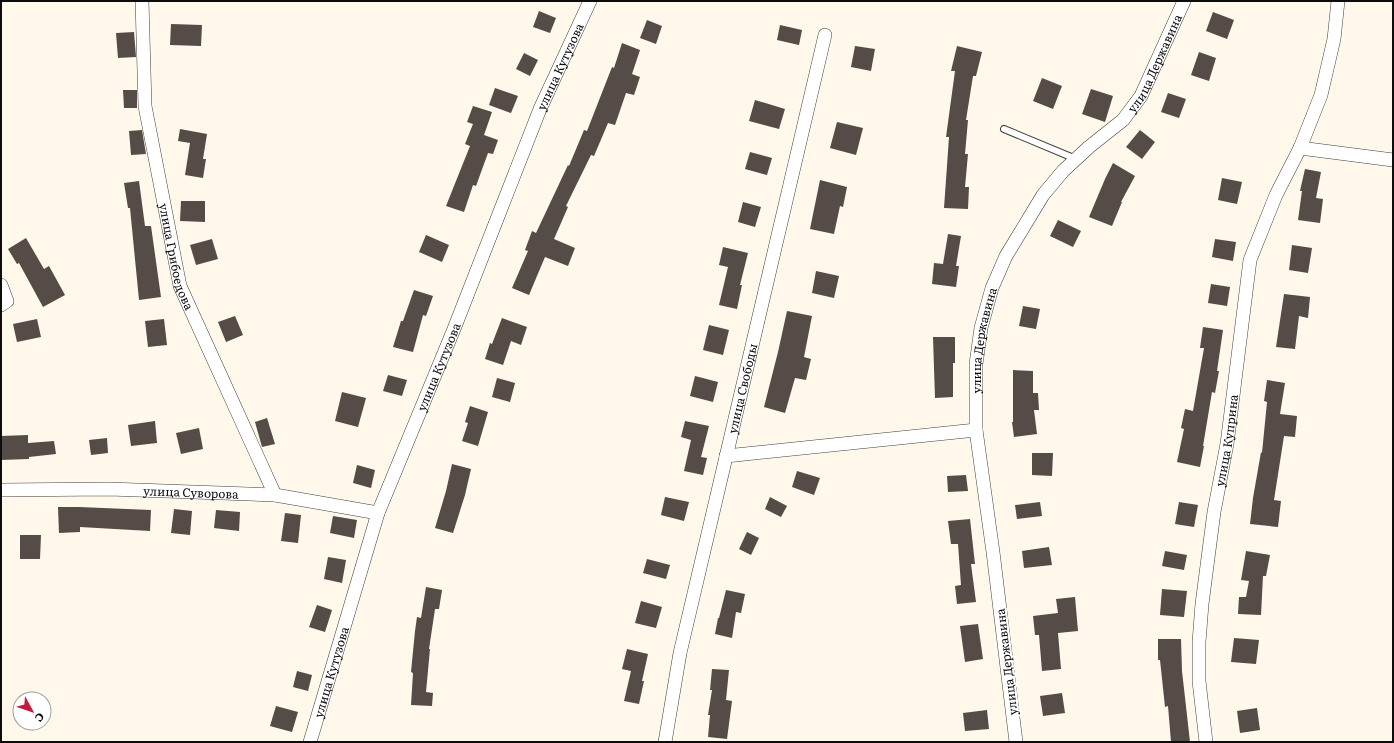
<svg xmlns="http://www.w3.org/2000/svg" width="1394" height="743" font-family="Literata,serif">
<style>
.building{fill:#554b47}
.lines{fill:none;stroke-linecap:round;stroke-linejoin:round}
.lane-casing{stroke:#3f3f3f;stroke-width:8}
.street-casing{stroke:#3f3f3f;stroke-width:14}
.lane{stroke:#fff;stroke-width:6}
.street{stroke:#fff;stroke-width:13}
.labels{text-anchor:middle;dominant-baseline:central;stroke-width:4;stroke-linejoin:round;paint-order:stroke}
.street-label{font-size:12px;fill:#0c0c0c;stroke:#fff}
</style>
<rect width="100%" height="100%" fill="#fff8eb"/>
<g class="building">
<polygon points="539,11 556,18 550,33 533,27"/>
<polygon points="1213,12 1234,20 1227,39 1206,31"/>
<polygon points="647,20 662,26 656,44 640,38"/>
<polygon points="171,24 202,25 201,46 170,45"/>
<polygon points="780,25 802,30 799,45 777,40"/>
<polygon points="134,32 136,57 118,58 116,33"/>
<polygon points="622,43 640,50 632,74 640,77 634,95 626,93 615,125 608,123 594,156 591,155 566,206 568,207 554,239 575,248 568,266 545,257 529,295 512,288 528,251 525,250 532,231 536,233 568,165 569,166 584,130 587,131 612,67 614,68"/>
<polygon points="855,46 875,49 871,71 851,67"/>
<polygon points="957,46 982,52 976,76 973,76 966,120 968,120 965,154 968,154 965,187 969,187 968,209 944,208 949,137 946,137 955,71 951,71"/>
<polygon points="1199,52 1216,58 1209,81 1191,75"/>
<polygon points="524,53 538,60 530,76 516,69"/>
<polygon points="1042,78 1062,86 1053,109 1033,101"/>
<polygon points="495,88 518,96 511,113 489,105"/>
<polygon points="1091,89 1113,96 1105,122 1082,114"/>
<polygon points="123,90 137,90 137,108 124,108"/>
<polygon points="1168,93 1186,99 1179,118 1161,112"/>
<polygon points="755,100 785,109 779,129 749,121"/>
<polygon points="473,106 492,112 484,135 498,140 493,154 488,153 476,186 473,185 464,212 446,206 470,146 465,144 473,124 467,122"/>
<polygon points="837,122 863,128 856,155 830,148"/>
<polygon points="180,129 207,134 203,159 206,159 203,178 185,175 190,143 178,141"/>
<polygon points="142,130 146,154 131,155 129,131"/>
<polygon points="1140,130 1155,142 1142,159 1126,147"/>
<polygon points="750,152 772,158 767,175 745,169"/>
<polygon points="1113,163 1135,176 1121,202 1122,202 1112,226 1089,217 1105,179"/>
<polygon points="1305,169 1321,172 1316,198 1323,199 1320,223 1298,220 1302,191 1300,191"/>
<polygon points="1222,178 1242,182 1237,204 1218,200"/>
<polygon points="820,180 847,187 843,207 840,206 834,234 810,229"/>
<polygon points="139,181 145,226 151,226 161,297 139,300 130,208 128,208 124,183"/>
<polygon points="181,201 205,201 205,222 180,221"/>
<polygon points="743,202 761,207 755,227 738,222"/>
<polygon points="1058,220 1081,231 1073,247 1050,236"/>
<polygon points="948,234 961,236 956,266 959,266 956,287 932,284 934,263 943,264"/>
<polygon points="426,235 449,245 442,262 419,252"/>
<polygon points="26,238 44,269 49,266 65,295 43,307 19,263 17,264 8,249"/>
<polygon points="212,239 218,259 196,265 190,245"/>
<polygon points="1215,239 1236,242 1233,261 1212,257"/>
<polygon points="1292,245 1312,248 1308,273 1289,270"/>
<polygon points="723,247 748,253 740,285 742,285 737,309 719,305 728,267 719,265"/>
<polygon points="816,271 839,276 834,298 812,293"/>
<polygon points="1211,284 1230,287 1227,306 1208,303"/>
<polygon points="414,290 433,296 426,316 423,315 413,352 393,347 401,321 403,321"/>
<polygon points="1284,294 1310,297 1308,318 1299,316 1295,349 1276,347"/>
<polygon points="1023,306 1040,309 1036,329 1019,326"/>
<polygon points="787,311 812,316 804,357 811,359 806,380 795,378 785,413 764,407 778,352"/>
<polygon points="235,316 243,335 226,342 218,322"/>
<polygon points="502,318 527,327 521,345 511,341 503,365 485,359 490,343 492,344"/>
<polygon points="37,319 41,337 17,342 13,324"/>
<polygon points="164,319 167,345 148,347 145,321"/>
<polygon points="709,325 729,330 723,355 703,350"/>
<polygon points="1203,327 1223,330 1217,371 1219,371 1215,393 1212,392 1203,446 1204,446 1200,467 1177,462 1184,429 1181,428 1185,409 1193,411 1204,348 1200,348"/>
<polygon points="933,337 955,337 955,363 953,363 953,397 935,398"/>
<polygon points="1013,370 1033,371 1033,393 1038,393 1039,410 1034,410 1037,434 1014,437 1012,422 1013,422"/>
<polygon points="388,375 407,380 402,396 383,391"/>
<polygon points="695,376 718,382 713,402 690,396"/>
<polygon points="497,378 515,383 510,402 492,397"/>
<polygon points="1267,380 1285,383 1280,414 1297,416 1295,437 1284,436 1274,500 1281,501 1278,527 1250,524 1253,498 1261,452 1262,453 1267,402 1264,401"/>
<polygon points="342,392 366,398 358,427 335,421"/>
<polygon points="470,406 488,412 478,446 462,441 468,423 465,422"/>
<polygon points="267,418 275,444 262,447 255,422"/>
<polygon points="155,421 157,443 131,446 128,425"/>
<polygon points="685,421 709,426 701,457 707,458 703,475 684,471 691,440 681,437"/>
<polygon points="199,428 203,449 181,454 176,433"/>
<polygon points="28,435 28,443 54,441 56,454 29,457 29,459 1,460 1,436"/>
<polygon points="107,438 108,453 91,455 89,440"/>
<polygon points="1032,453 1053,453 1052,476 1032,475"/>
<polygon points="452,464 471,469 465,495 453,533 435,528 446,491"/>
<polygon points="357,465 375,470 371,488 353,483"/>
<polygon points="797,471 820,478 814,495 792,487"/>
<polygon points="966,475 968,491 948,492 947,476"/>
<polygon points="665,497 689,502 684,521 661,515"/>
<polygon points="770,497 787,506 781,517 765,509"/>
<polygon points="1040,502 1042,516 1017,519 1015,505"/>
<polygon points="1179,502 1198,505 1194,527 1175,524"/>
<polygon points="58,507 79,507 151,510 150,531 80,527 80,532 59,533"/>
<polygon points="174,509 192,511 190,535 171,533"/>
<polygon points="216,510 240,512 239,531 214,528"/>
<polygon points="285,513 301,515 298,543 281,541"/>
<polygon points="333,516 357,520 354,538 330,533"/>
<polygon points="970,519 975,564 971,564 976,602 957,604 955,586 961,585 958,544 951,544 948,521"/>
<polygon points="747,532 759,538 751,555 739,549"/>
<polygon points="20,535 41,535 40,559 20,559"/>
<polygon points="1049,547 1052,565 1024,568 1022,551"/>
<polygon points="1165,551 1187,555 1184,570 1162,566"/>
<polygon points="1246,551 1270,555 1266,576 1263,576 1261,615 1238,614 1239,597 1246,597 1249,581 1241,580"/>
<polygon points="328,557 346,560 342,583 324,579"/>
<polygon points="647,559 670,565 666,579 643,573"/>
<polygon points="426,587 442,590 439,609 435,609 429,649 430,649 426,692 433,693 432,706 411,705 413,673 411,672 415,631 417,617 421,618"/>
<polygon points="1162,589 1187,591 1184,617 1160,615"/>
<polygon points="726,590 745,594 741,613 736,612 732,638 715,634 718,618 719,618"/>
<polygon points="1075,597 1078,631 1058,633 1061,669 1042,671 1039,635 1035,635 1033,616 1058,613 1056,599"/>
<polygon points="641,601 662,607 656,628 635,623"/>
<polygon points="317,605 332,610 325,632 309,627"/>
<polygon points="978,624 983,659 965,662 960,626"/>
<polygon points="1234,638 1259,640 1256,664 1231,662"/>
<polygon points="1158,639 1181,639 1182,671 1190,742 1171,742 1168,706 1165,707 1160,660 1158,660"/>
<polygon points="627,649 648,654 642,681 644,681 639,704 624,701 631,671 622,669"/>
<polygon points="712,669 729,670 726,700 732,701 727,739 708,737 710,715 708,715 712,690 710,690"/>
<polygon points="297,671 312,675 308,691 293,687"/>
<polygon points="1062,693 1065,713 1043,716 1040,696"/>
<polygon points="276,706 298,712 292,732 270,726"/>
<polygon points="1257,708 1260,730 1240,733 1237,711"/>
<polygon points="987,710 989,729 965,731 963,713"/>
</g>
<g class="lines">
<g class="lane-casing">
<polyline id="lane" points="1004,129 1076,159"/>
</g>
<g class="street-casing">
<g id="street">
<path id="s1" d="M142 1 145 106 180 286 275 495"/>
<polyline points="1300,148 1393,160"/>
<polyline points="1,285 7,301 1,305"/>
<polyline points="726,456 976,430"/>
<path id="s2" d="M1 490 109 489 275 495 378 513"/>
<path id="s3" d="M310 742 378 513 454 329 540 109 590 1"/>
<path id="s4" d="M665 742 680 653 825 35"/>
<path id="s5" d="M1016 742 993 552 976 430V364L981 328 992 288 1006 256 1043 195 1063 171 1089 147 1123 120 1141 96 1184 1"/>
<path id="s6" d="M1206 742 1199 681V642L1202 604 1214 512 1227 444 1250 260 1276 195 1300 148 1321 95 1334 39 1338 1"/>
</g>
</g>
<use href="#lane" class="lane"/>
<use href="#street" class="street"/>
</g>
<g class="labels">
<g class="street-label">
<text stroke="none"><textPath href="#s5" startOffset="740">улица Державина</textPath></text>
<text stroke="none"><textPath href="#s3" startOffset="721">улица Кутузова</textPath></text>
<text stroke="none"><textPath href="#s1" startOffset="259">улица Грибоедова</textPath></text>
<text stroke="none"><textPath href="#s5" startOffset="405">улица Державина</textPath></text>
<text stroke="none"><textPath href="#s3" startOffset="397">улица Кутузова</textPath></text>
<text stroke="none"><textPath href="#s4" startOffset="362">улица Свободы</textPath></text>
<text stroke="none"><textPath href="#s6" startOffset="304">улица Куприна</textPath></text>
<text stroke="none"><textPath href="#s2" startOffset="190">улица Суворова</textPath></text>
<text transform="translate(1006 662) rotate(-97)">улица Державина</text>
<text stroke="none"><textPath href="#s3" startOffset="73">улица Кутузова</textPath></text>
</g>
</g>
<rect width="1394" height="743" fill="none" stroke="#0c0c0c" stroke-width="4"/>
<g transform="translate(32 711) rotate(130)"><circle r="19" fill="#ffffff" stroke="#9e9e9e"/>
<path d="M0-3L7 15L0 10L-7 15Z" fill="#c61a3a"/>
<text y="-6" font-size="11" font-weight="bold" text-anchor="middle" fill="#0c0c0c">С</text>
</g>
</svg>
